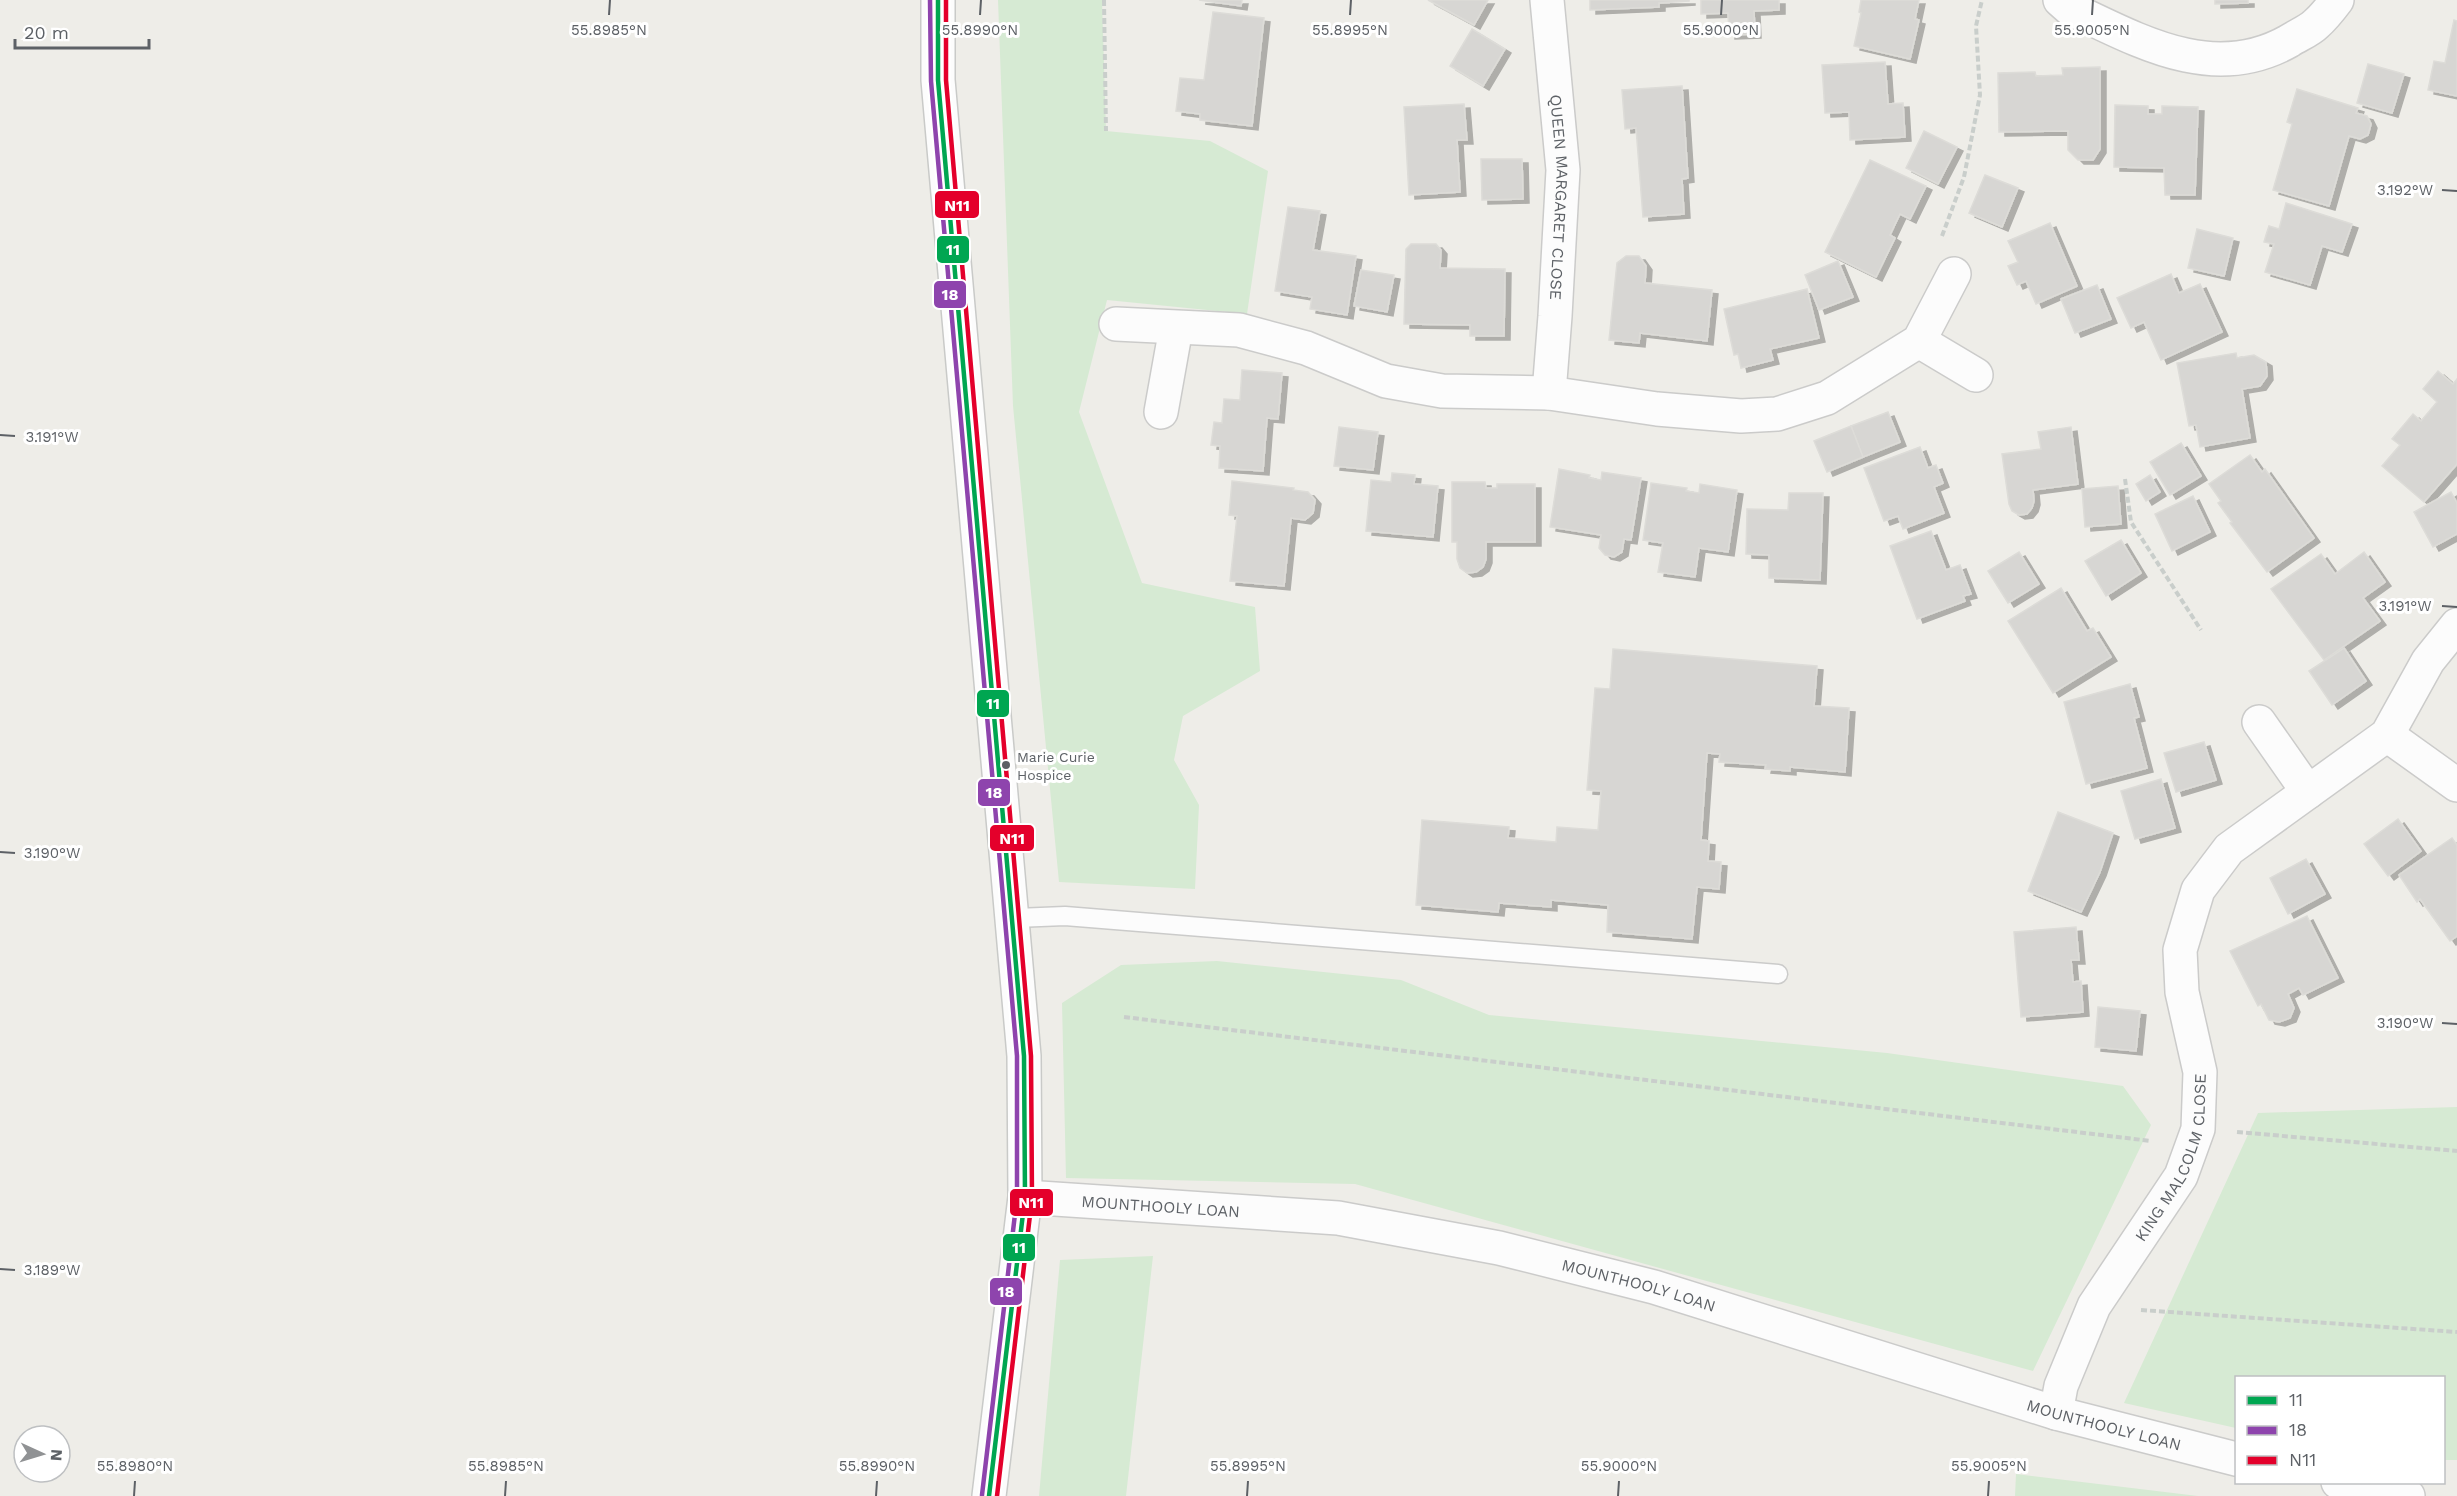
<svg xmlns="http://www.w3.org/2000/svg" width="2457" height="1496" font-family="'Work Sans',sans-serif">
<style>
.green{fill:#d6ead3}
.building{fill:#d7d6d3;stroke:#dddcd8;stroke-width:1.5;filter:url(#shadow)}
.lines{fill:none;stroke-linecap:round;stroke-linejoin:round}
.service-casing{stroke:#cbcbca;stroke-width:21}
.minor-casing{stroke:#cbcbca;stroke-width:36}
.secondary-casing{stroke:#c9cac8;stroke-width:36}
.path{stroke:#c9cecb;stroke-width:4;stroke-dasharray:6 3;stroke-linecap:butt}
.service{stroke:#fcfcfc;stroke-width:18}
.minor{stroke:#fcfcfc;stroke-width:33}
.secondary{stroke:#fcfcfc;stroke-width:33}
.bus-1-casing{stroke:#fff;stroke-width:9}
.bus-2-casing{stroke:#fff;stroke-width:9}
.bus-3-casing{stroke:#fff;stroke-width:9}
.bus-1{stroke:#00a651;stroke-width:4.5}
.bus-2{stroke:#8e44ad;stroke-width:4.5}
.bus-3{stroke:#e4002b;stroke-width:4.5}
.ticks{fill:none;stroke:#5d6166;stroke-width:2}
.bus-dot{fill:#5d6166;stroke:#fff;stroke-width:2}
.labels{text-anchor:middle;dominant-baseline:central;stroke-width:6;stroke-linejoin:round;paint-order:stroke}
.bus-label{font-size:14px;fill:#5d6166;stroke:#fff;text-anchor:start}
.street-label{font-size:16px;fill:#5d6166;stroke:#fff}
.ticks-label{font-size:15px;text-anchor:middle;fill:#5d6166;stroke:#fff;stroke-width:6;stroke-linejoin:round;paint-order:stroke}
.line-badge{stroke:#fff;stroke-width:2}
.badge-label{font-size:16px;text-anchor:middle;font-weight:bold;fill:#fff}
</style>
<defs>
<filter id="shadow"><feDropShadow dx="6" dy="4" stdDeviation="0" flood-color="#0004"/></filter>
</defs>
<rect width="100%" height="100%" fill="#eeede8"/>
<g class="green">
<polygon points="998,0 1102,0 1106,131 1210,141 1268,171 1247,314 1107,300 1079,412 1142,583 1255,607 1260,671 1183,716 1174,760 1199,805 1195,889 1059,882 1013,406"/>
<polygon points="1217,961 1401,980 1489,1015 1887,1053 2123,1086 2151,1125 2033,1371 1355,1184 1066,1178 1062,1003 1121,965"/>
<polygon points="2457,1107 2457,1460 2444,1460 2444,1378 2236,1378 2236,1428 2124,1403 2258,1113"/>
<polygon points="1153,1256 1126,1496 1039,1496 1060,1260"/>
<polygon points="2016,1474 2198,1496 2015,1496"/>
</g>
<g class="building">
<polygon points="1199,0 1242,0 1241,6"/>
<polygon points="1428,0 1488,0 1474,25"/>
<polygon points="1590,0 1689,0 1689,1 1659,3 1659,7 1590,10"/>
<polygon points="1701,0 1779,0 1779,10 1754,11 1755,34 1729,35 1728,13 1701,14"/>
<polygon points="1861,0 1919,0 1915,19 1919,20 1910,59 1854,46 1861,13 1859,12"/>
<polygon points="2215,0 2248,0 2248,3 2215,4"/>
<polygon points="1213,12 1264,18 1252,126 1200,120 1200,114 1176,111 1180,78 1204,80"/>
<polygon points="2454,20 2457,21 2457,96 2428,90 2434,61 2445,63"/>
<polygon points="1472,29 1505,49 1483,86 1450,66"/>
<polygon points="1885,62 1888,104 1903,103 1905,137 1850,140 1849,112 1825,113 1822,65"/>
<polygon points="2368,64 2404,74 2392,113 2357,103"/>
<polygon points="2100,67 2100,149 2093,160 2078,160 2068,150 2068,131 1999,132 1998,73 2035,72 2036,76 2063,75 2062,68"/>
<polygon points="1682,86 1688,178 1682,179 1684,214 1643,217 1636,128 1625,129 1622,90"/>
<polygon points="2297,89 2358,108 2356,113 2367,116 2371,124 2368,135 2360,139 2349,136 2329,206 2273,190 2292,124 2287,122"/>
<polygon points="1464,104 1467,140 1457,140 1460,192 1409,195 1404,107"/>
<polygon points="2115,105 2148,106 2148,114 2162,114 2162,106 2198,107 2195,195 2165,195 2164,168 2114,167"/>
<polygon points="1924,131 1957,147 1938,184 1906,168"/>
<polygon points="1481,159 1522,159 1523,199 1482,200"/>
<polygon points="1870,160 1926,186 1910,219 1900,214 1890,235 1895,238 1876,277 1825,252"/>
<polygon points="1985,175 2018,188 2002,227 1969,213"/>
<polygon points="2286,203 2352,224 2342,252 2322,246 2310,285 2265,272 2274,244 2264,242 2266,235 2269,226 2279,229"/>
<polygon points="1288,207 1320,211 1313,250 1356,256 1347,315 1310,309 1312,297 1275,291"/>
<polygon points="2050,223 2077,286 2036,304 2026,281 2017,285 2008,266 2018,262 2008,241"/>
<polygon points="2197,229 2233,238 2224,276 2188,268"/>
<polygon points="1411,244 1436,244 1441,250 1440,268 1505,269 1504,336 1470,336 1470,325 1404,324 1406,249"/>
<polygon points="1626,256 1639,256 1646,266 1645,283 1712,290 1707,341 1640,333 1639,343 1609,340 1617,263"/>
<polygon points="1838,261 1853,297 1819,310 1805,275"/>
<polygon points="1361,270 1394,275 1387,312 1354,306"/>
<polygon points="2171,274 2179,293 2200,284 2222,332 2161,360 2144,322 2131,328 2117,298"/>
<polygon points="2097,285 2111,319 2075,333 2061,299"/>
<polygon points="1807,289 1819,338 1770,349 1773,360 1741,368 1738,354 1734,355 1724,309"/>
<polygon points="2236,353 2237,358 2254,355 2266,362 2267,376 2260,386 2242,389 2250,438 2200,447 2196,425 2189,426 2177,363"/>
<polygon points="1242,370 1282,373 1278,419 1267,418 1263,471 1219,468 1220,446 1211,445 1214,422 1222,423 1224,399 1240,400"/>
<polygon points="2438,371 2453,384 2457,379 2457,464 2424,502 2382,466 2400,445 2392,439 2413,414 2421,421 2437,402 2423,389"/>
<polygon points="1888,412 1900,442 1863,457 1851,426"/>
<polygon points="1851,426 1863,457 1827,472 1814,441"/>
<polygon points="1339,427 1378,432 1373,470 1334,466"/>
<polygon points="2071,427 2078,484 2033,490 2034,501 2032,508 2027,514 2019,515 2012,511 2009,504 2002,454 2041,449 2038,432"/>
<polygon points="2181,443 2201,476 2170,495 2150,462"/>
<polygon points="1920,447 1928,468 1936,465 1943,483 1934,487 1944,513 1903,529 1898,516 1884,521 1864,468"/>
<polygon points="2250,455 2262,472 2265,469 2314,538 2267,572 2230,523 2232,522 2218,503 2221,501 2209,484"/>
<polygon points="1559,469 1590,475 1589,478 1601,480 1602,472 1641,478 1631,540 1624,539 1622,552 1614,557 1605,555 1599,548 1601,535 1550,527"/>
<polygon points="1392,473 1415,475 1414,484 1438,486 1433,537 1366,531 1371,480 1391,482"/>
<polygon points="2150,475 2160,492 2146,501 2136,484"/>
<polygon points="1232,481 1294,488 1293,490 1308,492 1315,500 1313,513 1305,520 1291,518 1284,586 1230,581 1237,516 1229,515"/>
<polygon points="1452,482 1485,482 1486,488 1497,488 1497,484 1535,484 1535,542 1486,542 1486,559 1483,567 1476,572 1467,573 1460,568 1457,559 1457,542 1452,542"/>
<polygon points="1651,483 1687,488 1686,491 1699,493 1700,484 1737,490 1728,552 1699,548 1695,577 1658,572 1663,543 1643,540"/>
<polygon points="2118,486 2121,524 2085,527 2082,489"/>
<polygon points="2451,492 2457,503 2457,534 2433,547 2414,512"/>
<polygon points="1789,493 1823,493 1820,580 1769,578 1769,555 1746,554 1747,509 1788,510"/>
<polygon points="2193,496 2210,532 2172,551 2155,514"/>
<polygon points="1931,531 1946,570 1960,565 1971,594 1963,596 1965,601 1917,619 1890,546"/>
<polygon points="2121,540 2141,573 2106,596 2085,561"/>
<polygon points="2019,552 2039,584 2008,603 1988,571"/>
<polygon points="2364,552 2385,582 2363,598 2380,621 2324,660 2271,589 2321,554 2335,574"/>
<polygon points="2061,588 2087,631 2093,628 2111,657 2053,693 2008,621"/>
<polygon points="2344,648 2366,681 2332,705 2309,671"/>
<polygon points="1613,649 1817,666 1814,706 1849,708 1845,772 1790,767 1790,771 1765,769 1766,765 1719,762 1720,754 1707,753 1701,840 1709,841 1708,861 1721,862 1719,889 1697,887 1692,939 1607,932 1608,905 1551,900 1551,907 1499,903 1498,912 1416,905 1422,820 1509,827 1508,838 1556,842 1557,827 1598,830 1601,791 1587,790 1595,688 1610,689"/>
<polygon points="2130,684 2139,717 2134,718 2147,768 2086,784 2064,702"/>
<polygon points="2204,742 2216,780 2176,792 2164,753"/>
<polygon points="2161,779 2175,828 2135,839 2121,791"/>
<polygon points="2058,812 2113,833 2100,872 2081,912 2028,891"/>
<polygon points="2398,819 2421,851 2388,876 2364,844"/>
<polygon points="2452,838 2457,845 2457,936 2450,941 2420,899 2417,902 2399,875"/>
<polygon points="2306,859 2325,894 2288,914 2270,878"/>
<polygon points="2307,916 2338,978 2303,995 2299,988 2288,994 2294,1008 2290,1018 2279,1022 2269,1020 2261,1004 2258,1006 2230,951"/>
<polygon points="2076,927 2079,960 2071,960 2073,982 2081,981 2083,1012 2021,1017 2014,932"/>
<polygon points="2098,1007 2140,1011 2136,1051 2095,1047"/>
</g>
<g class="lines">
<g class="service-casing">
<polyline id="service" points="1013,918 1065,916 1778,974"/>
</g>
<g class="minor-casing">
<g id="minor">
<path id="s1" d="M1547 0 1563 170 1555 316 1549 393"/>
<path d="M2060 0 2069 8C2139 41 2213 84 2289 41 2298 35 2309 31 2316 24 2324 17 2331 8 2337 0"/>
<polyline points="1116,324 1239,330 1306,348 1386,381 1442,391 1549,393 1657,409 1741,416 1777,414 1827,398 1919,341 1954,274"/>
<polyline points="1919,341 1976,375"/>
<polyline points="1161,412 1176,328"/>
<polyline points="2259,722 2308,792"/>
<polyline points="2387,735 2457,785"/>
<path id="s2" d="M1025 1197 1338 1218 1499 1248 1654 1287 2056 1413 2236 1459"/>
<path id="s3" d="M2056 1413 2061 1386 2094 1306 2181 1176 2198 1129 2200 1072 2182 992 2180 950 2198 890 2229 849 2387 735 2428 661 2457 625"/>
<polyline points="2338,1482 2408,1496"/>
</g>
</g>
<g class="secondary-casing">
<polyline id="secondary" points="938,0 938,80 1024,1056 1025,1197 989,1496"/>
</g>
<g class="path">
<polyline points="1104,0 1106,131"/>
<polyline points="1942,236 1964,177 1980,95 1976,26 1982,0"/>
<polyline points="2125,479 2131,522 2201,630"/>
<polyline points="1124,1017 2151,1141"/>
<polyline points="2237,1132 2457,1151"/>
<polyline points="2141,1310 2457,1332"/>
</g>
<use href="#service" class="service"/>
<use href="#minor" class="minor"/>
<use href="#secondary" class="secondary"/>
<g class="bus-1-casing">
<polyline id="bus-1" points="938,0 938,80 1024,1056 1025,1197 989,1496"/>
</g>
<g class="bus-2-casing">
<polyline id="bus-2" points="930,0 931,81 1017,1056 1017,1197 982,1495"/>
</g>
<g class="bus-3-casing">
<polyline id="bus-3" points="946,0 946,80 1031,1056 1032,1198 997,1496"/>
</g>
<use href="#bus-1" class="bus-1"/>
<use href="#bus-2" class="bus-2"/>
<use href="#bus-3" class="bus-3"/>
</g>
<path class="ticks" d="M609 15 610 0M980 15 981 0M1350 15 1351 0M1721 15 1722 0M2092 15 2093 0M2442 190 2457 191M0 435 15 436M2442 606 2457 607M0 852 15 853M2442 1023 2457 1024M0 1269 15 1270M134 1496 135 1481M505 1496 506 1481M876 1496 877 1481M1247 1496 1248 1481M1618 1496 1619 1481M1988 1496 1989 1481"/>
<circle class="bus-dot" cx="1006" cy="765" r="5"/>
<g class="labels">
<g class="bus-label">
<text x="1017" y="757">Marie Curie<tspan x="1017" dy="18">Hospice</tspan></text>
</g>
<g class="street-label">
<text stroke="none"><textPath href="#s1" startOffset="198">QUEEN MARGARET CLOSE</textPath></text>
<text stroke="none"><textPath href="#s3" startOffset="285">KING MALCOLM CLOSE</textPath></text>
<text stroke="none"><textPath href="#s2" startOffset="136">MOUNTHOOLY LOAN</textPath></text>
<text stroke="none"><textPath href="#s2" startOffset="622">MOUNTHOOLY LOAN</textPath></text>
<text stroke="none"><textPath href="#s2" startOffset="1108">MOUNTHOOLY LOAN</textPath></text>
</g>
</g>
<g class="ticks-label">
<text x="609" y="35">55.8985°N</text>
<text x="980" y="35">55.8990°N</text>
<text x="1350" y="35">55.8995°N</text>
<text x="1721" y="35">55.9000°N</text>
<text x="2092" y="35">55.9005°N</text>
<text x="2405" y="195">3.192°W</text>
<text x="52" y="442">3.191°W</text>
<text x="2405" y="611">3.191°W</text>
<text x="52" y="858">3.190°W</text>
<text x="2405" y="1028">3.190°W</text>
<text x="52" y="1275">3.189°W</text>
<text x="135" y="1471">55.8980°N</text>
<text x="506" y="1471">55.8985°N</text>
<text x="877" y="1471">55.8990°N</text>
<text x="1248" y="1471">55.8995°N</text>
<text x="1619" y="1471">55.9000°N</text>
<text x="1989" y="1471">55.9005°N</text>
</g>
<g class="line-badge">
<rect x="934" y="190" width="46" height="29" rx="6" fill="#e4002b"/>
<rect x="936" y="235" width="34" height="29" rx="6" fill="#00a651"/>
<rect x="933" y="280" width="34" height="29" rx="6" fill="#8e44ad"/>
<rect x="976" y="689" width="34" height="29" rx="6" fill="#00a651"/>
<rect x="977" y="778" width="34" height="29" rx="6" fill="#8e44ad"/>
<rect x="989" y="824" width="46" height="28" rx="6" fill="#e4002b"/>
<rect x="1009" y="1188" width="45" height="29" rx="6" fill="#e4002b"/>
<rect x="1002" y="1233" width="34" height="29" rx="6" fill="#00a651"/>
<rect x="989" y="1277" width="34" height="29" rx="6" fill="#8e44ad"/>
</g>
<g class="badge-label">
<text x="957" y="211">N11</text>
<text x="953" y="255">11</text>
<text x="950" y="300">18</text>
<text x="993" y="709">11</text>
<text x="994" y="798">18</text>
<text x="1012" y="844">N11</text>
<text x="1031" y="1208">N11</text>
<text x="1019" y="1253">11</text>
<text x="1006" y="1297">18</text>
</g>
<rect x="2235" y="1376" width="210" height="108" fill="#ffffff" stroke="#bec0c2" stroke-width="1.5"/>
<rect x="2247" y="1396" width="30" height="9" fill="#00a651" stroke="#bec0c2" stroke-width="1.5"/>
<text x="2289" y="1406" font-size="18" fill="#5d6166">11</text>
<rect x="2247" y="1426" width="30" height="9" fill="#8e44ad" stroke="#bec0c2" stroke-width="1.5"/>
<text x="2289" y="1436" font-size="18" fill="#5d6166">18</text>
<rect x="2247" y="1456" width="30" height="9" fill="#e4002b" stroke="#bec0c2" stroke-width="1.5"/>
<text x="2289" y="1466" font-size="18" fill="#5d6166">N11</text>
<g transform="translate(42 1454) rotate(94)"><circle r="28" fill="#ffffff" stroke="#bec0c2" stroke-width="1.5"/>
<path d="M0-4.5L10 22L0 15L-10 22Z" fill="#909294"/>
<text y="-9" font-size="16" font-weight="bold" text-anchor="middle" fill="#5d6166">N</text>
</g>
<path d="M15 39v9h134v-9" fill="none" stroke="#5d6166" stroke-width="3"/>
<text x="24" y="39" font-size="18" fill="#5d6166" stroke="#ffffff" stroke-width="4.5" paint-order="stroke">20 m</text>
</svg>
